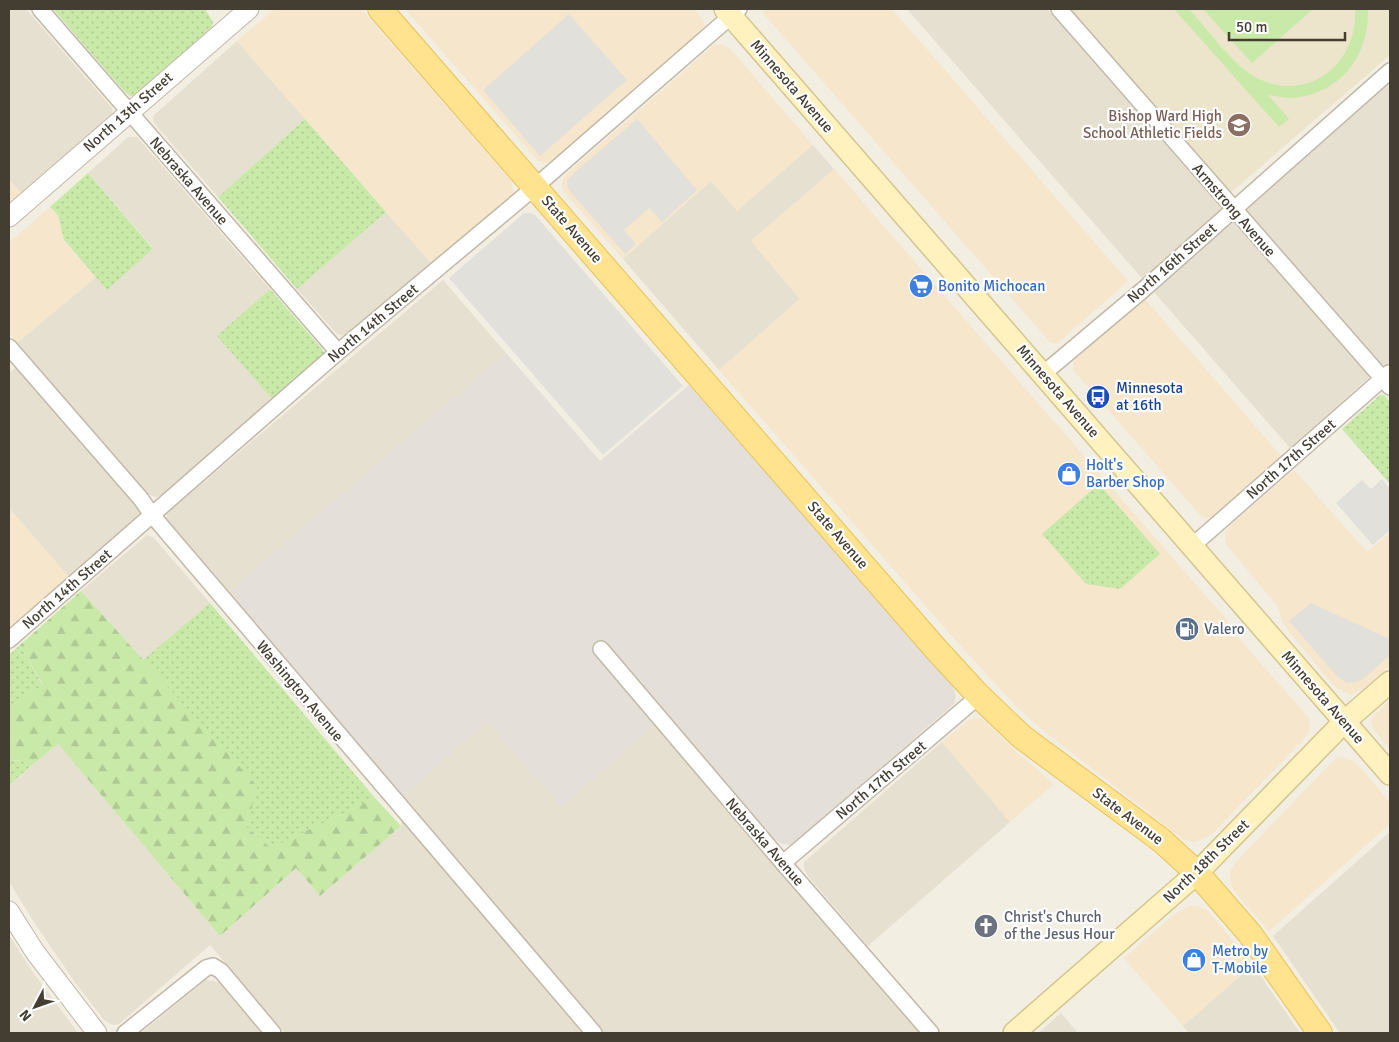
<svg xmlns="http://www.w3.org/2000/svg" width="1399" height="1042" font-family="Signika,sans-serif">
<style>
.residential{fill:#e6e0d0}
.commercial{fill:#f6e6cb}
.industrial{fill:#e4dfd8}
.education{fill:#ece4cb}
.grass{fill:url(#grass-dots)}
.forest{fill:url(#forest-firs)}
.park{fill:#c9e9a8}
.parking{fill:#e2e0db}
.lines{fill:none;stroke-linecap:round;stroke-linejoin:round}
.minor-casing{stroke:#c1b9a7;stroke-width:18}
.tertiary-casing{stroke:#c1b9a7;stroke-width:21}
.secondary-casing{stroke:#d4c58f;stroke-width:24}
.primary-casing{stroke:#e9c359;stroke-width:26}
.minor{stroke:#fff;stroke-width:15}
.tertiary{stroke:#fff;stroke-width:19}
.secondary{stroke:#fff2bf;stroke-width:21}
.primary{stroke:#ffe38e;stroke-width:24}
.labels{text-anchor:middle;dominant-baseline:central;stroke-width:4.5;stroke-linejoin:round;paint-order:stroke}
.street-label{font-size:15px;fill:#443e32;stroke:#fff}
.education-label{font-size:15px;fill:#785e54;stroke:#fff;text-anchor:end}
.shop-label{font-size:15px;fill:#366cbe;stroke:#fff;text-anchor:start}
.transit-label{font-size:15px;fill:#164399;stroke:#fff;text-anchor:start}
.service-label{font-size:15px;fill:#4e5e75;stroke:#fff;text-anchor:start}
.worship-label{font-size:15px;fill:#5b616d;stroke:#fff;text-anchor:start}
</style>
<defs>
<pattern id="grass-dots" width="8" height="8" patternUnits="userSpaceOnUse" patternTransform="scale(1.25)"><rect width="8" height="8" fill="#c9e9a8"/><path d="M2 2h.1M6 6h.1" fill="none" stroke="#aec991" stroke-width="1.8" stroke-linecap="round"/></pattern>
<pattern id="forest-firs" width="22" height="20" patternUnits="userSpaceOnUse" patternTransform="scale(1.25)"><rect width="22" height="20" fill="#c9e9a8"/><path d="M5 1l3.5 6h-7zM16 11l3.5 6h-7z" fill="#aec991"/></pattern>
</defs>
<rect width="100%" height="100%" fill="#f2eee2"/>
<g class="residential">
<polygon points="9,9 26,9 112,108 113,115 22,194 9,179"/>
<polygon points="907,9 1047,9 1233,222 1390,83 1390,371 1384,364 1290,448"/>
<polygon points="237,41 305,119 218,197 154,123 153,116"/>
<polygon points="128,137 137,137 270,289 218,336 274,401 165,494 156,497 148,494 17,343 96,277 106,289 153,248 88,173"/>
<polygon points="813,145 834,169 751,241 800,299 719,370 623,259 711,181 737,210"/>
<polygon points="386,212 431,263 345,336 337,334 297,289"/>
<polygon points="443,280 506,353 228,592 166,521 167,513"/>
<polygon points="16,367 139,509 140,517 69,577 9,508 9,374"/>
<polygon points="147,535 153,537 210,603 143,660 81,591"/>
<polygon points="487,721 562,806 655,724 920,1033 285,1033 210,945 119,1024 112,1025 104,1020 74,981 36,925 9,882 9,785 58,744 220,936 296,868 320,896 401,826 402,797"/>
<polygon points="942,742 1010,822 868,946 807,875 804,869 804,862"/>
<polygon points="1390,832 1390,1033 1340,1033 1273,936"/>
<polygon points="9,935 32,971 78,1033 9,1033"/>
<polygon points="1253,965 1300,1033 1189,1033 1183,1026"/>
<polygon points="206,980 218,982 262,1033 141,1033"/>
<polygon points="1061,1013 1078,1033 1038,1033"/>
</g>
<g class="commercial">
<polygon points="275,9 361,9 511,180 513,192 509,198 431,263 237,41"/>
<polygon points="405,9 694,9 704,22 703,30 699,33 558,156 547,163 538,161 533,155"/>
<polygon points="764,9 892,9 1128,281 1059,342 1056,343 1050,342 763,13"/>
<polygon points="720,44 726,46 731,50 813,145 737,211 711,181 623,259 567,195 562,188 562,182 567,173 713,46"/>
<polygon points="834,169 1225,618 1240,640 1308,717 1310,726 1309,732 1304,739 1213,833 1203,839 1195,842 1184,840 1045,732 1018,708 959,644 719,370 800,299 751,241"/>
<polygon points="9,179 22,194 9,205"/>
<polygon points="50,207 58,215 64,241 96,277 17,343 9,334 9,243"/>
<polygon points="1145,299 1281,456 1210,518 1202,517 1073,370 1074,360"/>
<polygon points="1294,470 1367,552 1390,533 1390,666 1363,689 1350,695 1337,688 1327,678 1283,624 1278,607 1226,544 1225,532 1233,523"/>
<polygon points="9,508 69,577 9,631"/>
<polygon points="1390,700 1390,749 1373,729 1371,719"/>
<polygon points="977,718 984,720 1013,749 1054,784 1010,822 942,742 969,720"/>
<polygon points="1341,757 1355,762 1390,802 1390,824 1269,931 1234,891 1230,879 1230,871 1235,863 1330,764 1336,759"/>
<polygon points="1188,906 1198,906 1208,911 1253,965 1183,1026 1124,958 1170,918"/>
</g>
<polygon class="industrial" points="506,353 600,461 689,385 953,686 956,696 954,704 791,845 782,844 771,837 666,714 562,807 487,721 402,797 228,592"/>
<polygon class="education" points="1067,9 1390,9 1390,55 1229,194"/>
<g class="grass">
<polygon points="53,9 205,9 213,22 212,27 135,95 130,96 123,90"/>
<polygon points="305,119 386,212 297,289 218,197"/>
<polygon points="88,173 153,249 107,290 64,240 58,215 50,207"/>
<polygon points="270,289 323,350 324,355 274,401 217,336"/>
<polygon points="1380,395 1384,395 1390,402 1390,484 1342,429"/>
<polygon points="1099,484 1160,554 1120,589 1086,584 1042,534"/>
<polygon points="210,603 375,798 271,849 247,828 143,660"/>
<polygon points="20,645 43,686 9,706 9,655"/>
<polygon points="21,760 30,767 9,785 9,761"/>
</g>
<polygon class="forest" points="81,591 257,786 247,828 271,848 375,798 401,826 320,896 296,868 220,936 58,744 30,767 21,760 9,761 9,706 43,685 20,645"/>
<g class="park">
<path d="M1174 9H1189C1208 30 1234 67 1259 79 1311 103 1358 62 1355 9H1368C1369 57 1340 94 1291 98 1283 98 1275 96 1268 95L1289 119 1279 127Z"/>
<polygon points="1203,9 1313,9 1252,63"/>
</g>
<g class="parking">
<polygon points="569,14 627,80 540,156 483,90"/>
<polygon points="637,119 697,190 662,222 649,208 624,230 636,244 625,254 568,189 567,183 568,179 575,172"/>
<polygon points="524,213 530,213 535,215 683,386 603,455 449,278"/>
<polygon points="1382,479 1390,489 1390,530 1373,545 1336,503 1362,480 1371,489"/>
<polygon points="1311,603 1390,639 1390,655 1363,679 1356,682 1347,683 1338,677 1289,621"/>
</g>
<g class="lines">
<g class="minor-casing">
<g id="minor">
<polyline points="40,9 338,352"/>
<polyline points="1059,9 1390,387"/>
<polyline points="9,347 141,499 152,515 594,1033"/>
<polyline points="1043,374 1144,289 1390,71"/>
<polyline points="1191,547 1389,373"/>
<polyline points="9,640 338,352 535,187 739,9"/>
<polyline points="601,649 783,863 931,1033"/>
<polyline points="783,863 979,696"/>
<polyline points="125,1033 206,968 213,966 221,971 273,1033"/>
</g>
</g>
<g class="tertiary-casing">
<g id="tertiary">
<polyline points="9,217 249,9"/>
<polyline points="9,911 35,952 97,1033"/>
</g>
</g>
<g class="secondary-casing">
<g id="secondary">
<polyline points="725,9 1390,774"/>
<polyline points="1014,1033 1197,873 1344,722 1390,682"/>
</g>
</g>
<g class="primary-casing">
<polyline id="primary" points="380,9 935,648 979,696 1022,737 1161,840 1197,873 1250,934 1320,1033"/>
</g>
<use href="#minor" class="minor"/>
<use href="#tertiary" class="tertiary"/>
<use href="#secondary" class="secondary"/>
<use href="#primary" class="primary"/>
</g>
<defs>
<g id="school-disc" transform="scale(1.25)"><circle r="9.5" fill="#8d6e63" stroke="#fff"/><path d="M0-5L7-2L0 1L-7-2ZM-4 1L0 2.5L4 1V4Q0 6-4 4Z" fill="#fff"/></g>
<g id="supermarket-disc" transform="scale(1.25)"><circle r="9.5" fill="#3f7fe0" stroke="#fff"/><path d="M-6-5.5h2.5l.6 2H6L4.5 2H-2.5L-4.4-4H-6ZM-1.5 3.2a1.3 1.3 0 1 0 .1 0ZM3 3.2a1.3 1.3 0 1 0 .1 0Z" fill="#fff"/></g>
<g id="bus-disc" transform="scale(1.25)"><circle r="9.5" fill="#1a4fb4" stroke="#fff"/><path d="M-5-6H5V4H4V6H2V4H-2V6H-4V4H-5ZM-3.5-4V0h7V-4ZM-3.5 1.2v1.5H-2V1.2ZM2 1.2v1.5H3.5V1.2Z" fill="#fff"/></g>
<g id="shop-disc" transform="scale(1.25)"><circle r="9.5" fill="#3f7fe0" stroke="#fff"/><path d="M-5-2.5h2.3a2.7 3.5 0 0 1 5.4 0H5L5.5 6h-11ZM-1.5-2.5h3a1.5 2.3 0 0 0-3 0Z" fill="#fff"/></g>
<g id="fuel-disc" transform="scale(1.25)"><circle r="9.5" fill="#5c6f8a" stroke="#fff"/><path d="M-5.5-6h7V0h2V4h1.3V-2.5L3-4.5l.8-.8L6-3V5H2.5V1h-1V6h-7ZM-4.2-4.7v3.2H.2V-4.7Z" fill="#fff"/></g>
<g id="church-disc" transform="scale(1.25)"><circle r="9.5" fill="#6b7280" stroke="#fff"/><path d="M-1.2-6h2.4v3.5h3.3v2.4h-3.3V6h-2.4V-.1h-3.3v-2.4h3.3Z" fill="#fff"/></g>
</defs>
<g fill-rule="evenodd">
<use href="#school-disc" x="1239" y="125"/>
<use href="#supermarket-disc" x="921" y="286"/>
<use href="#bus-disc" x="1098" y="397"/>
<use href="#shop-disc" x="1069" y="474"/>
<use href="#fuel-disc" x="1187" y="629"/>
<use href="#church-disc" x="986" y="926"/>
<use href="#shop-disc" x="1194" y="960"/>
</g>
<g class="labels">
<g class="street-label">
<text transform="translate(792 86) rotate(49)">Minnesota Avenue</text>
<text transform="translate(128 112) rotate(-41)">North 13th Street</text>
<text transform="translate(189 181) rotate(49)">Nebraska Avenue</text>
<text transform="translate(1234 210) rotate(49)">Armstrong Avenue</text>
<text transform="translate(572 229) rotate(49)">State Avenue</text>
<text transform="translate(1172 263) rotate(-41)">North 16th Street</text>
<text transform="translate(373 323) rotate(-40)">North 14th Street</text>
<text transform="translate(1058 391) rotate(49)">Minnesota Avenue</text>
<text transform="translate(1291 459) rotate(-41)">North 17th Street</text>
<text transform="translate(838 535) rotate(49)">State Avenue</text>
<text transform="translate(67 589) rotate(-41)">North 14th Street</text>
<text transform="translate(300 691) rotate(50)">Washington Avenue</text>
<text transform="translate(1323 697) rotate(49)">Minnesota Avenue</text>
<text transform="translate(881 780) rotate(-40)">North 17th Street</text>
<text transform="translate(1128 816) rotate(37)">State Avenue</text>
<text transform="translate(765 842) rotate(49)">Nebraska Avenue</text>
<text transform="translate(1206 861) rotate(-44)">North 18th Street</text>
</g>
<g class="education-label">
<text x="1222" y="116">Bishop Ward High<tspan x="1222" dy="17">School Athletic Fields</tspan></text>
</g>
<g class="shop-label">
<text x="938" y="286">Bonito Michocan</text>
<text x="1086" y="465">Holt's<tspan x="1086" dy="17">Barber Shop</tspan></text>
<text x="1212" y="951">Metro by<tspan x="1212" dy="17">T-Mobile</tspan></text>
</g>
<g class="transit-label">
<text x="1116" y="388">Minnesota<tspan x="1116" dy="17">at 16th</tspan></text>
</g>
<g class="service-label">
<text x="1204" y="629">Valero</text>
</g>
<g class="worship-label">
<text x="1004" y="917">Christ's Church<tspan x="1004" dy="17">of the Jesus Hour</tspan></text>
</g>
</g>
<rect width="1399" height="1042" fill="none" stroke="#443e32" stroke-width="20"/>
<g transform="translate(35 1007) rotate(229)" stroke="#ffffff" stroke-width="4" paint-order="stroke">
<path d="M0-4L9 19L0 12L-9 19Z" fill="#443e32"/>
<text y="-8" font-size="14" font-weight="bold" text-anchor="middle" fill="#443e32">N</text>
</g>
<path d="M1229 32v8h116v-8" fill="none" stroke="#443e32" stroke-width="2.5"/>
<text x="1236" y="32" font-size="15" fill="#443e32" stroke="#ffffff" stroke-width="4" paint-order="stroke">50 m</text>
</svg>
